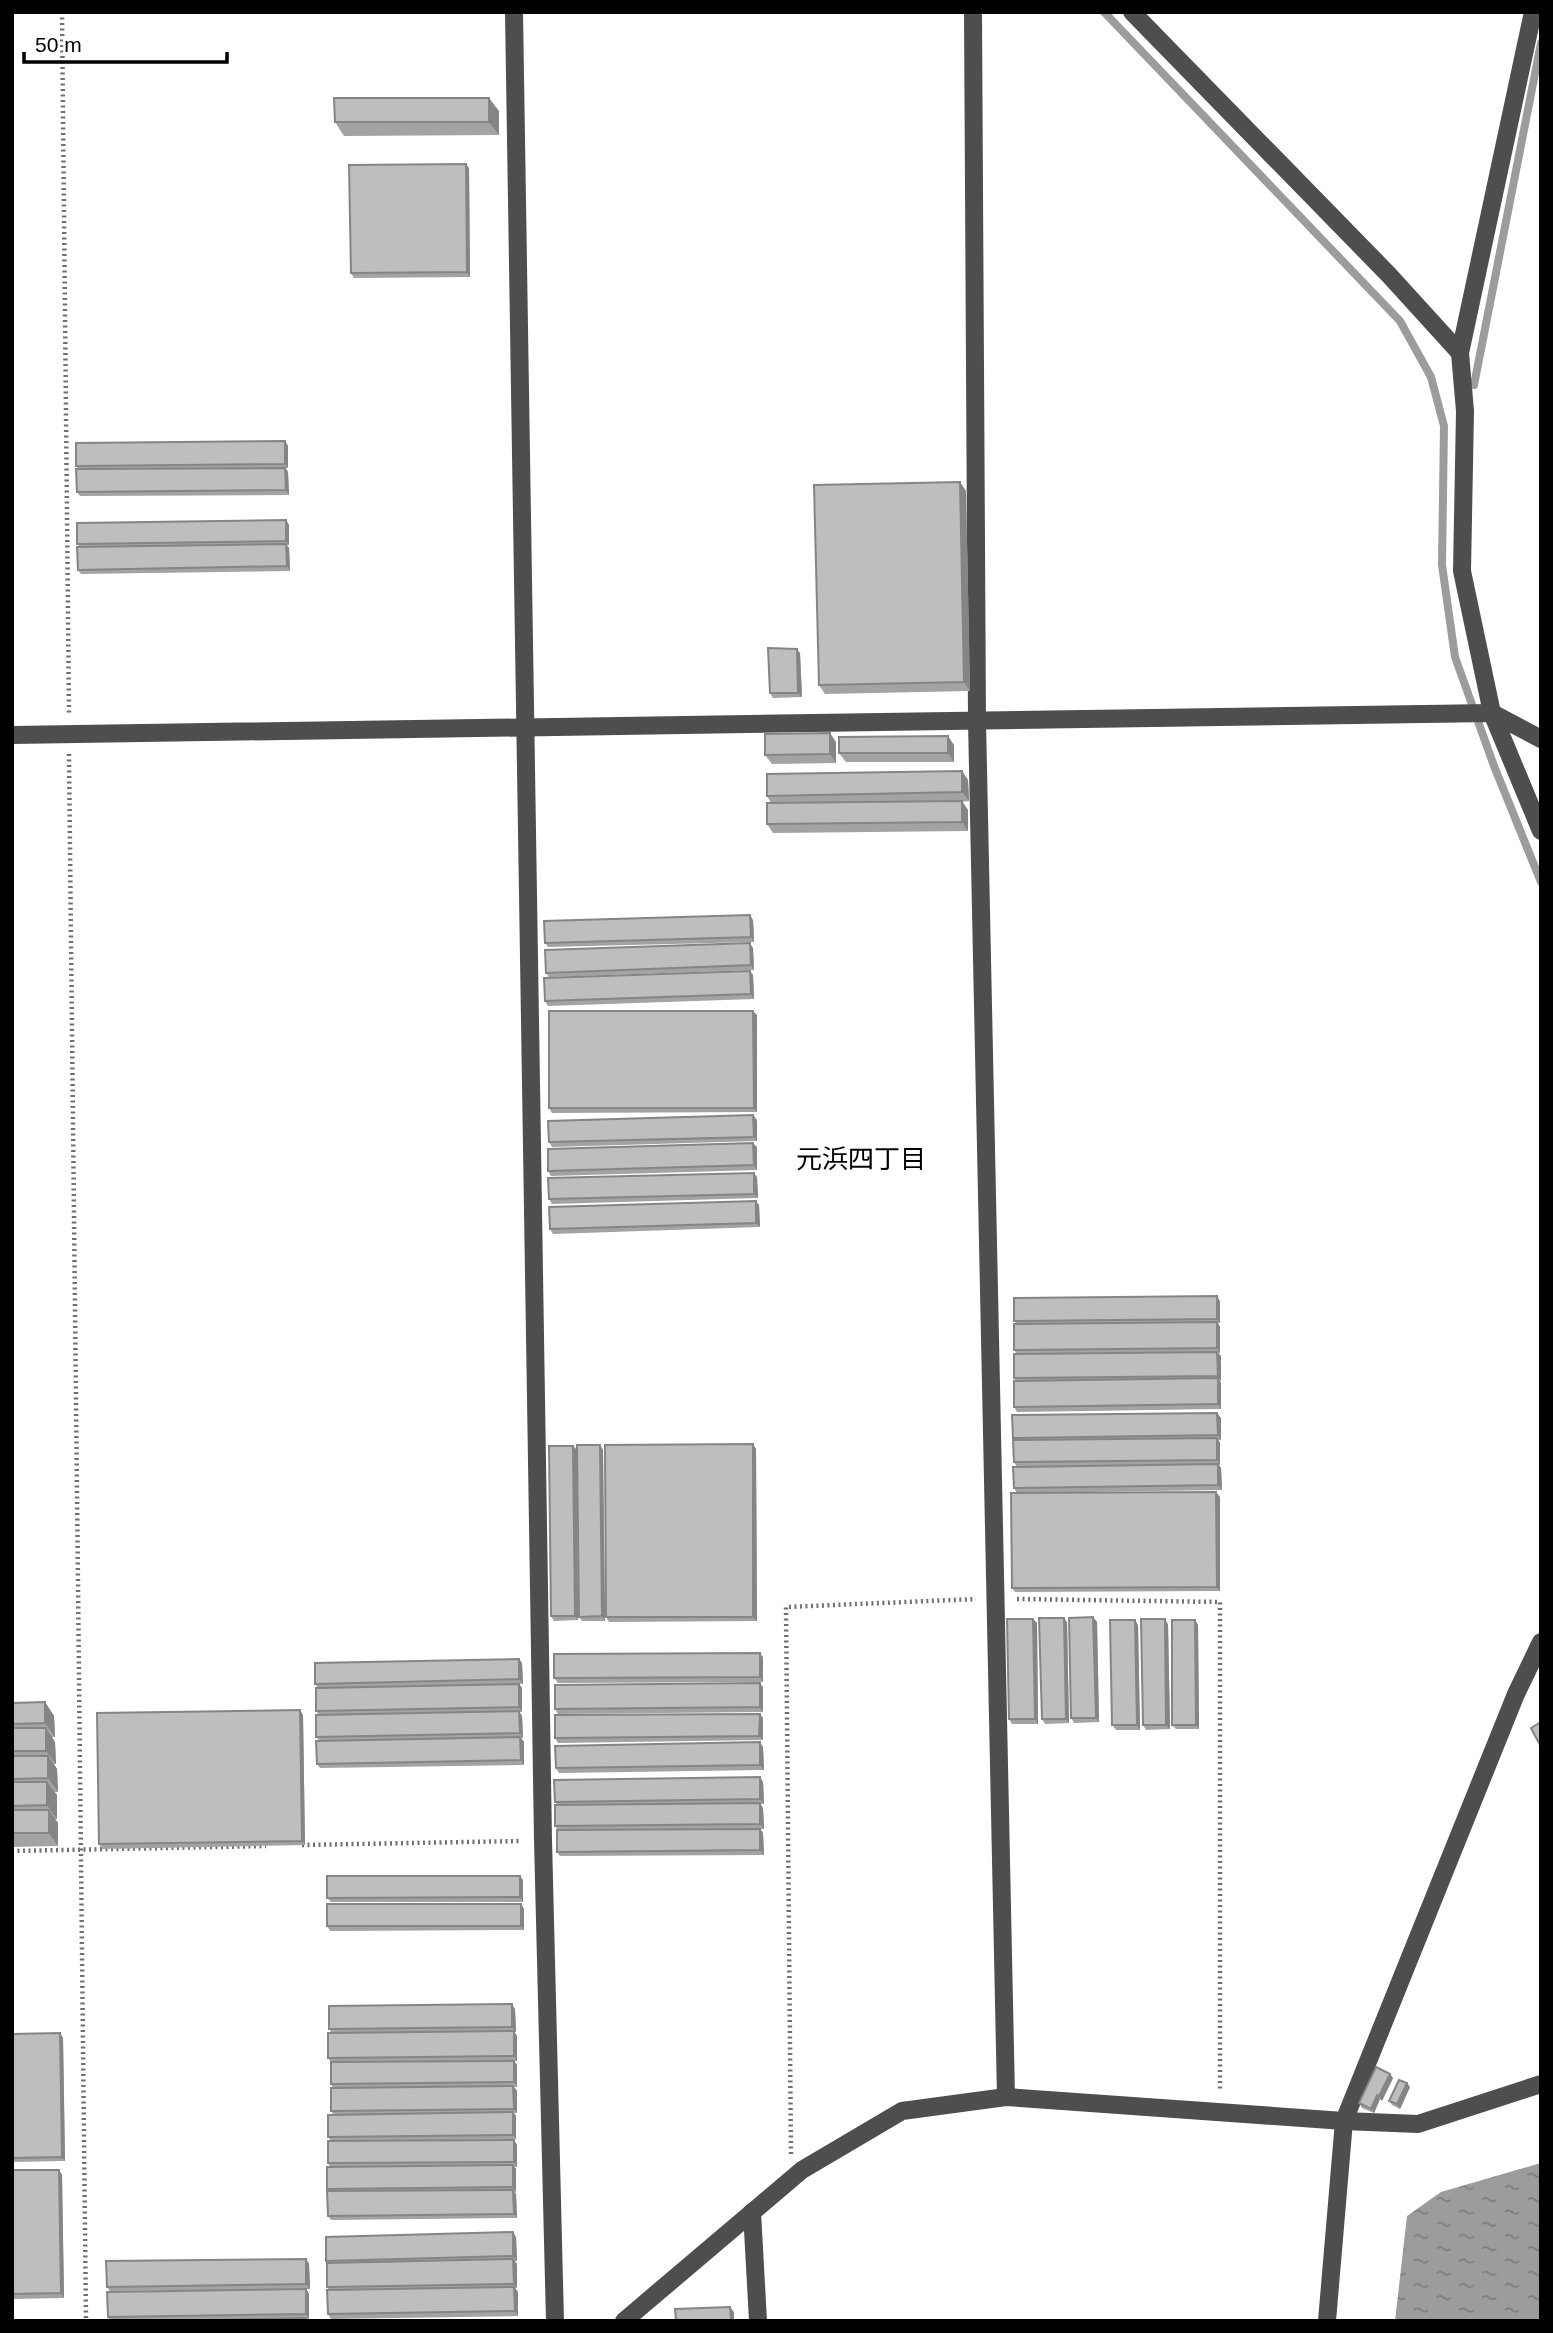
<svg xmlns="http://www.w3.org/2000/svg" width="1553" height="2333" font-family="Arial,'Noto Sans JP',sans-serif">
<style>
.water{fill:url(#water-ripples)}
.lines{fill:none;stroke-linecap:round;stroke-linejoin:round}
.stream{stroke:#9c9c9c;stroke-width:8}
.path{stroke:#707070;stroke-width:4.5;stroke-dasharray:2 3.5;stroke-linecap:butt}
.minor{stroke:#4e4e4e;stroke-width:18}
.wall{fill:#a3a3a3}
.shaded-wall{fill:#858585}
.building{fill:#bebebe;stroke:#858585;stroke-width:2}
.labels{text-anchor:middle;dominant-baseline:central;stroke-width:6;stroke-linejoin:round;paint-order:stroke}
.neighbourhood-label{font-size:26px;fill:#000;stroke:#fff}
</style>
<defs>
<pattern id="water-ripples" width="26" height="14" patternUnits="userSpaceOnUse" patternTransform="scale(1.75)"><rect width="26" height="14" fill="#9c9c9c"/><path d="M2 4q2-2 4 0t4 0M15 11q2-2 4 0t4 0" fill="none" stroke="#7d7d7d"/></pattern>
</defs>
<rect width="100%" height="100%" fill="#fff"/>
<polygon class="water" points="1541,2163 1541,2321 1395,2321 1407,2216 1441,2192"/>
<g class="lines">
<g class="stream">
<polyline points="1104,12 1400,321 1431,377 1444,426 1442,565 1455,657 1494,766 1541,882"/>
<polyline points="1474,385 1541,43"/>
</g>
<g class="path">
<polyline points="62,12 69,713"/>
<polyline points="69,754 86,2321"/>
<polyline points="1017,1599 1220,1602 1220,2090"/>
<polyline points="302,1845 521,1841"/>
<polyline points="12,1851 266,1846"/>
<polyline points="791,2154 786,1607 976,1599"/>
</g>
<g class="minor">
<polyline points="514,12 543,1840 555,2321"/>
<polyline points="973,12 977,721 1006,2097"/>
<polyline points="1132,12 1389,275 1460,353"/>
<polyline points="1533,12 1460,353 1465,411 1462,571 1492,713 1541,831"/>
<polyline points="12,735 1492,713 1541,739"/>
<polyline points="752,2212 758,2321"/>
<polyline points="624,2321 802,2170 902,2111 1006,2097 1344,2121 1418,2124 1541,2084"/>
<polyline points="1327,2321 1344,2121 1516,1694 1541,1642"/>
</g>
</g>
<g class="wall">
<polygon points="499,111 499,135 344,136 335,122"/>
<polygon points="469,168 470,277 354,278 351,273"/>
<polygon points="285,441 288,446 288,468 286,468 288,472 289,495 80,496 77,492 78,469 76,466"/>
<polygon points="966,491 970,691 825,694 819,685"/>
<polygon points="286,520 289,525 289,545 287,545 289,548 290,571 81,574 78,570 80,547 77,544"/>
<polygon points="800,653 802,697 773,698 770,693"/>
<polygon points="836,742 836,763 772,764 765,755"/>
<polygon points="954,745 954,762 846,762 839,753"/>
<polygon points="962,771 968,780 969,801 962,802 968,810 968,831 773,833 767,824 771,803 767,796"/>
<polygon points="753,920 754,942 548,947 545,943"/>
<polygon points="753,948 754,970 549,977 546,973"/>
<polygon points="753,975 754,999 548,1006 545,1001"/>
<polygon points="757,1015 757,1112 552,1113 549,1108"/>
<polygon points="757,1120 757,1141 552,1147 549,1142"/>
<polygon points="757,1147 757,1170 551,1176 548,1171"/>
<polygon points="757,1177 758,1198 552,1204 549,1199"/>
<polygon points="759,1205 760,1227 553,1234 550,1229"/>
<polygon points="1220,1301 1220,1323 1218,1323 1220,1327 1220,1353 1218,1353 1221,1356 1221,1381 1220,1381 1221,1383 1221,1409 1017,1412 1014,1407 1016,1381 1014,1378 1017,1354 1014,1350 1017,1324 1014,1321"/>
<polygon points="1217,1413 1221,1418 1221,1440 1218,1440 1220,1443 1220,1465 1218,1465 1221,1468 1222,1490 1017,1493 1014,1488 1017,1467 1014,1462 1015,1440 1013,1438"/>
<polygon points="753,1444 756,1449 757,1621 609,1622 606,1617"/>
<polygon points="600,1445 603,1450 605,1621 582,1621 579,1617"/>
<polygon points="573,1446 577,1450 578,1620 554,1621 551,1616"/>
<polygon points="1220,1497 1220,1591 1015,1592 1012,1588"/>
<polygon points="1093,1617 1097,1622 1099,1722 1074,1723 1071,1718"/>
<polygon points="1033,1619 1037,1623 1038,1724 1012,1724 1009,1719"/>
<polygon points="1195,1620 1198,1625 1199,1729 1176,1729 1172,1725"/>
<polygon points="1067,1622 1069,1723 1045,1724 1042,1719"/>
<polygon points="1168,1624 1170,1729 1146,1730 1143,1725"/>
<polygon points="1138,1625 1140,1730 1116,1730 1112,1725"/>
<polygon points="763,1657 763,1682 558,1683 554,1678"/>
<polygon points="519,1659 522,1663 523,1684 519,1684 522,1688 522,1712 519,1712 522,1716 523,1738 521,1738 524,1742 524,1765 320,1768 317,1764 319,1740 316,1737 319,1715 316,1711 318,1688 315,1684"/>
<polygon points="763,1687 763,1712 558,1714 555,1709"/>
<polygon points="45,1702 54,1716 55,1737 52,1737 55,1742 56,1764 54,1764 57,1769 58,1792 54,1792 57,1795 57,1819 55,1819 58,1823 58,1846 12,1847 12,1703"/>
<polygon points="303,1715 305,1845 102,1849 99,1844"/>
<polygon points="763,1718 763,1740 558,1743 555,1738"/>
<polygon points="763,1747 764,1770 559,1773 556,1768"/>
<polygon points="763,1782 764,1804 760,1804 763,1808 764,1829 760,1829 763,1833 764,1855 560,1856 557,1852 558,1830 555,1826 557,1805 555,1802"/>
<polygon points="523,1880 523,1902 331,1902 327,1898"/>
<polygon points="521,1904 524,1909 524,1930 330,1931 327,1926"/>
<polygon points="515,2009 516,2032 514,2032 517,2036 517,2061 514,2061 517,2065 517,2087 514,2087 517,2091 517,2113 514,2113 516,2116 516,2139 386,2141 514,2140 517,2145 517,2167 514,2167 516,2169 516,2192 515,2192 516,2194 517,2218 331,2220 328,2216 329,2191 327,2189 330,2167 328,2163 331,2141 328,2137 334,2115 331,2111 333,2088 331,2084 331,2062 328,2058 332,2033 329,2029"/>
<polygon points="60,2033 63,2038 65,2161 12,2162 12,2034"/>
<polygon points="1390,2074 1393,2078 1382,2101 1380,2099 1374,2113 1362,2108 1359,2103"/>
<polygon points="1410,2087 1400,2109 1392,2105 1389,2101"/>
<polygon points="12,2170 59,2170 62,2175 64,2298 12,2299"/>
<polygon points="516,2237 517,2261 515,2261 517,2264 517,2288 515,2288 518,2292 518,2316 331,2319 328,2314 329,2290 327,2287 328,2263 326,2261"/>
<polygon points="306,2259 309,2264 310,2289 110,2291 107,2287"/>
<polygon points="306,2289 309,2294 309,2319 307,2319 308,2321 110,2321 108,2317"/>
</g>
<g class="shaded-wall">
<polygon points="489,98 499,111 499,135 489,122"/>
<polygon points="466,164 469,168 470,277 467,272"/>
<polygon points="285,441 288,446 288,468 285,464"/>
<polygon points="285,468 288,472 289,495 286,490"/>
<polygon points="960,482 966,491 970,691 964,682"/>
<polygon points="286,520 289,525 289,545 286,541"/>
<polygon points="286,544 289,548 290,571 287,566"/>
<polygon points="797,649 800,653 802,697 798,693"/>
<polygon points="830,733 836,742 836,763 830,754"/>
<polygon points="948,736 954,745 954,762 948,753"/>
<polygon points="962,771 968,780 969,801 962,792"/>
<polygon points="962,801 968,810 968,831 962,822"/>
<polygon points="750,915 753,920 754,942 751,937"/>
<polygon points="750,943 753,948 754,970 751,965"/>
<polygon points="750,971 753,975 754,999 751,994"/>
<polygon points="753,1011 757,1015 757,1112 754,1108"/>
<polygon points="753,1115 757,1120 757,1141 754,1137"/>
<polygon points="753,1143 757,1147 757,1170 754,1165"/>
<polygon points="754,1173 757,1177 758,1198 754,1194"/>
<polygon points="756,1201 759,1205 760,1227 756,1223"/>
<polygon points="1217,1296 1220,1301 1220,1323 1217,1319"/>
<polygon points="1217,1322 1220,1327 1220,1353 1217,1348"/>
<polygon points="1217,1352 1221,1356 1221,1381 1218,1376"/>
<polygon points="1218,1378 1221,1383 1221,1409 1218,1404"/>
<polygon points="1217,1413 1221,1418 1221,1440 1218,1435"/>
<polygon points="1217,1438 1220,1443 1220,1465 1217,1460"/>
<polygon points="753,1444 756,1449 757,1621 753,1617"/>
<polygon points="600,1445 603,1450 605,1621 602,1616"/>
<polygon points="573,1446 577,1450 578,1620 575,1616"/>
<polygon points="1218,1464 1221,1468 1222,1490 1218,1485"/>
<polygon points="1216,1492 1220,1497 1220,1591 1217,1587"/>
<polygon points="1093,1617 1097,1622 1099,1722 1096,1718"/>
<polygon points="1064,1618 1067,1622 1069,1723 1066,1719"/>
<polygon points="1033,1619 1037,1623 1038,1724 1035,1719"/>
<polygon points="1165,1619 1168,1624 1170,1729 1166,1725"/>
<polygon points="1135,1620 1138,1625 1140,1730 1137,1725"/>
<polygon points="1195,1620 1198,1625 1199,1729 1196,1725"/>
<polygon points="760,1653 763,1657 763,1682 760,1677"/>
<polygon points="519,1659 522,1663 523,1684 519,1679"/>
<polygon points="760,1683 763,1687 763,1712 760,1707"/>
<polygon points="519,1684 522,1688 522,1712 519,1707"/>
<polygon points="45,1702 54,1716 55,1737 45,1723"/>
<polygon points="300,1710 303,1715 305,1845 302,1841"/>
<polygon points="519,1711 522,1716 523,1738 520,1733"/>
<polygon points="760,1714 763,1718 763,1740 759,1736"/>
<polygon points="46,1728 55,1742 56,1764 46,1751"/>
<polygon points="520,1737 524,1742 524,1765 521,1760"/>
<polygon points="760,1742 763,1747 764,1770 760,1765"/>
<polygon points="48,1756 57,1769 58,1792 48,1778"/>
<polygon points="760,1777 763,1782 764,1804 760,1799"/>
<polygon points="47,1782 57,1795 57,1819 47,1805"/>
<polygon points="760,1803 763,1808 764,1829 760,1824"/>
<polygon points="49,1810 58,1823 58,1846 49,1833"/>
<polygon points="760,1829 763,1833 764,1855 760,1850"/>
<polygon points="520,1876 523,1880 523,1902 520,1897"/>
<polygon points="521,1904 524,1909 524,1930 521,1926"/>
<polygon points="512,2004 515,2009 516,2032 512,2027"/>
<polygon points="514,2031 517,2036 517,2061 514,2056"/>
<polygon points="60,2033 63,2038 65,2161 62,2157"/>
<polygon points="514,2061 517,2065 517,2087 514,2082"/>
<polygon points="1390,2074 1393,2078 1382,2101 1379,2096"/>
<polygon points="1407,2083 1410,2087 1400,2109 1397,2104"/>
<polygon points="513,2086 517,2091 517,2113 514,2109"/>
<polygon points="1377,2095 1380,2099 1374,2113 1371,2109"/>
<polygon points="513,2112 516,2116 516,2139 513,2135"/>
<polygon points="514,2140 517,2145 517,2167 514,2162"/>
<polygon points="513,2165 516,2169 516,2192 513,2187"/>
<polygon points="59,2170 62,2175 64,2298 61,2293"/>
<polygon points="513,2190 516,2194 517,2218 514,2214"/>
<polygon points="513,2232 516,2237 517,2261 513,2256"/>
<polygon points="306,2259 309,2264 310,2289 306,2284"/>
<polygon points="513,2259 517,2264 517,2288 514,2284"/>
<polygon points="514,2287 518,2292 518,2316 515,2311"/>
<polygon points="306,2289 309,2294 309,2319 306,2314"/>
<polygon points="730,2307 734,2312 734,2321 731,2321"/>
</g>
<g class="building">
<polygon points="334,98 489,98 489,122 335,122"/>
<polygon points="466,164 467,272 351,273 349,165"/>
<polygon points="285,441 285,464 76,466 76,443"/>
<polygon points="285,468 286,490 77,492 76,469"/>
<polygon points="960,482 964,682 819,685 814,485"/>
<polygon points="286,520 286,541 77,544 77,523"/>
<polygon points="286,544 287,566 78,570 77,547"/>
<polygon points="768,648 797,649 798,693 770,693"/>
<polygon points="830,733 830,754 765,755 765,734"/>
<polygon points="948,736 948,753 839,753 839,737"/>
<polygon points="962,771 962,792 767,796 767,774"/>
<polygon points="962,801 962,822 767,824 767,803"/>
<polygon points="750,915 751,937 545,943 544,921"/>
<polygon points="750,943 751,965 546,973 545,950"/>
<polygon points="750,971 751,994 545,1001 544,978"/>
<polygon points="549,1011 753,1011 754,1108 549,1108"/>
<polygon points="753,1115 754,1137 549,1142 548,1121"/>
<polygon points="753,1143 754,1165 548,1171 548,1149"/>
<polygon points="754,1173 754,1194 549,1199 548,1178"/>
<polygon points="756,1201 756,1223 550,1229 549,1207"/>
<polygon points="1217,1296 1217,1319 1014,1321 1014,1298"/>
<polygon points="1217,1322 1217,1348 1014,1350 1014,1324"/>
<polygon points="1217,1352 1218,1376 1014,1378 1014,1354"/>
<polygon points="1218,1378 1218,1404 1014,1407 1014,1381"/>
<polygon points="1217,1413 1218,1435 1013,1438 1012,1415"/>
<polygon points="1217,1438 1217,1460 1014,1462 1013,1440"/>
<polygon points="753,1444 753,1617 606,1617 605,1445"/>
<polygon points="577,1445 600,1445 602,1616 579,1617"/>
<polygon points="549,1446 573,1446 575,1616 551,1616"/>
<polygon points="1218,1464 1218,1485 1014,1488 1013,1467"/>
<polygon points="1216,1492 1217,1587 1012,1588 1011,1493"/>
<polygon points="1093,1617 1096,1718 1071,1718 1069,1618"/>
<polygon points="1039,1618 1064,1618 1066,1719 1042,1719"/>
<polygon points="1007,1619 1033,1619 1035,1719 1009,1719"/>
<polygon points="1141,1619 1165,1619 1166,1725 1143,1725"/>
<polygon points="1110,1620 1135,1620 1137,1725 1112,1725"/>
<polygon points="1172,1620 1195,1620 1196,1725 1172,1725"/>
<polygon points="760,1653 760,1677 554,1678 554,1654"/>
<polygon points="519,1659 519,1679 315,1684 315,1663"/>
<polygon points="760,1683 760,1707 555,1709 555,1685"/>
<polygon points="519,1684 519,1707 316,1711 316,1688"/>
<polygon points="45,1702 45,1723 12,1724 12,1703"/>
<polygon points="300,1710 302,1841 99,1844 97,1713"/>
<polygon points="519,1711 520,1733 316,1737 316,1715"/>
<polygon points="760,1714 759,1736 555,1738 555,1715"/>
<polygon points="1541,1722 1541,1747 1531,1728"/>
<rect x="12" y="1728" width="34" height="23"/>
<polygon points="520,1737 521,1760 317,1764 316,1741"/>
<polygon points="760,1742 760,1765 556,1768 555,1746"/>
<polygon points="12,1756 48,1756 48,1778 12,1779"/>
<polygon points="760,1777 760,1799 555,1802 554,1780"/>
<polygon points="12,1782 47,1782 47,1805 12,1806"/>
<polygon points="760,1803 760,1824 555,1826 555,1805"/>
<rect x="12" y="1810" width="37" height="23"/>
<polygon points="760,1829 760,1850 557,1852 557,1830"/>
<polygon points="327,1876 520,1876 520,1897 327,1898"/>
<rect x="327" y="1904" width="194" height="22"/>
<polygon points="512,2004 512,2027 329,2029 329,2006"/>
<polygon points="514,2031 514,2056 328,2058 328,2033"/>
<polygon points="60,2033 62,2157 12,2158 12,2034"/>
<polygon points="514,2061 514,2082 331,2084 331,2062"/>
<polygon points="1376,2067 1390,2074 1379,2096 1377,2095 1371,2109 1359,2103"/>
<polygon points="1399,2080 1407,2083 1397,2104 1389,2101"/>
<polygon points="513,2086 514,2109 331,2111 331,2088"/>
<polygon points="513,2112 513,2135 328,2137 328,2115"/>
<polygon points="514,2140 514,2162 328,2163 328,2141"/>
<polygon points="513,2165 513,2187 327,2189 327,2167"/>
<polygon points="12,2170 59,2170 61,2293 12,2294"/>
<polygon points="513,2190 514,2214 328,2216 327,2191"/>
<polygon points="513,2232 513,2256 326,2261 326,2237"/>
<polygon points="306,2259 306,2284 107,2287 106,2261"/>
<polygon points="513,2259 514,2284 327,2287 327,2263"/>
<polygon points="514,2287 515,2311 328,2314 327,2290"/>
<polygon points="306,2289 306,2314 108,2317 107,2292"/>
<polygon points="730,2307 731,2321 676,2321 675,2309"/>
<polygon points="306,2318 306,2321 163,2321"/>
</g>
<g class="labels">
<g class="neighbourhood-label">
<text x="861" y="1159">元浜四丁目</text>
</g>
</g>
<rect width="1553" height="2333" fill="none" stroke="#000000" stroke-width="28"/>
<path d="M24 52v10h203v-10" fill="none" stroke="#000000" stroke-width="3.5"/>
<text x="35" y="52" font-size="21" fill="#000000" stroke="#ffffff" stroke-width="5" paint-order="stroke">50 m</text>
</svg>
